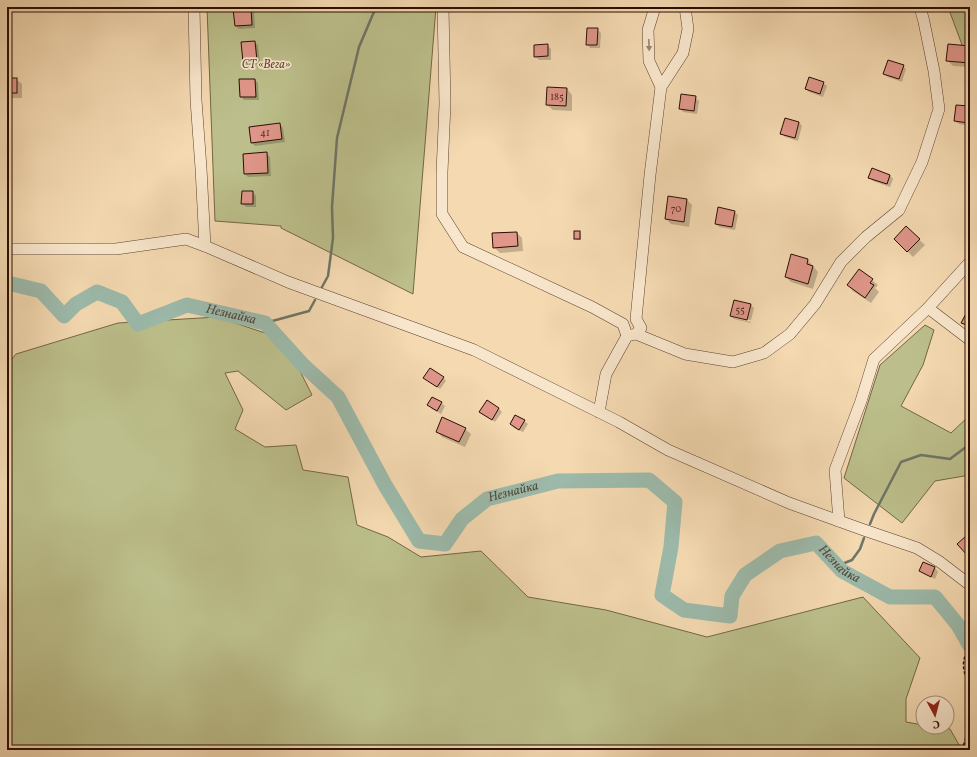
<svg xmlns="http://www.w3.org/2000/svg" width="977" height="757" font-family="Vollkorn,serif">
<style>
.green{fill:#bcbf8b;stroke:#736646}
.shadow{fill:#0003}
.lines{fill:none;stroke-linecap:round;stroke-linejoin:round}
.stream{stroke:#6e7567;stroke-width:2.5}
.river{stroke:#9cbaab;stroke-width:15}
.building{fill:#e0978a;stroke:#2a0d02}
.minor-casing{stroke:#5c402e;stroke-width:12}
.path{stroke:#2a0d02;stroke-width:1.5;stroke-dasharray:3 2;stroke-linecap:butt}
.minor{stroke:#f8e6cc;stroke-width:11}
.oneway{fill:#9b8471}
.labels{text-anchor:middle;dominant-baseline:central;stroke-width:3.5;stroke-linejoin:round;paint-order:stroke}
.number-label{font-size:10px;fill:#583024}
.park-label{font-size:12px;font-style:italic;fill:#5d4b32;stroke:#f8e6cc}
.water-label{font-size:13px;font-style:italic;fill:#524a3d;stroke:#f8e6cc}
</style>
<rect width="100%" height="100%" fill="#f4d9b1"/>
<filter id="stains"><feTurbulence type="fractalNoise" baseFrequency=".005" numOctaves="4"/><feColorMatrix values="0 0 0 0 .2 0 0 0 0 .09 0 0 0 0 .02 0 0 0 .5 -.17"/></filter>
<radialGradient id="worn" r=".72"><stop offset=".6" stop-color="#630" stop-opacity="0"/><stop offset="1" stop-color="#630" stop-opacity=".3"/></radialGradient>
<g class="green">
<polygon points="207,7 436,7 413,294 281,228 281,226 215,221"/>
<polygon points="948,7 970,7 970,72 968,61"/>
<polygon points="217,317 268,334 299,369 312,395 286,410 238,371 225,373 243,410 235,429 265,447 296,445 303,470 348,477 357,525 388,537 421,557 481,551 528,597 606,610 707,637 863,597 920,658 906,699 906,722 923,725 923,727 939,727 950,729 962,750 7,750 7,365 16,354 118,323"/>
<polygon points="925,325 934,330 923,365 901,406 951,433 970,415 970,475 935,481 902,523 844,478 880,365"/>
</g>
<g class="shadow">
<polygon points="56,7 80,7 80,9 58,10"/>
<polygon points="511,7 523,7 524,8 512,9"/>
<rect x="537" y="7" width="19" height="1"/>
<polygon points="250,9 254,12 255,28 239,29 236,26"/>
<polygon points="597,29 601,33 600,48 590,48 587,44"/>
<polygon points="254,42 258,45 260,64 247,65 244,62"/>
<polygon points="547,45 551,49 551,60 539,60 535,56"/>
<polygon points="970,47 970,67 953,66 947,60"/>
<polygon points="903,66 906,69 902,82 888,77 884,74"/>
<polygon points="7,79 16,79 22,84 22,98 7,98"/>
<polygon points="240,80 255,80 258,83 259,100 244,100 241,97"/>
<polygon points="823,83 827,86 823,97 809,92 806,89"/>
<polygon points="567,89 572,95 572,111 553,110 547,105"/>
<polygon points="695,97 699,101 697,114 683,112 680,108"/>
<polygon points="957,106 970,107 970,126 959,124 955,121"/>
<polygon points="799,122 802,126 798,141 785,137 782,134"/>
<polygon points="280,124 283,128 285,142 255,146 252,143"/>
<polygon points="7,154 9,157 9,170 7,170"/>
<polygon points="267,154 270,157 271,176 248,177 245,174"/>
<polygon points="873,169 890,175 893,179 890,187 873,181 869,177"/>
<polygon points="253,192 256,196 256,207 246,207 242,203"/>
<polygon points="687,200 692,205 689,227 671,224 666,219"/>
<polygon points="734,212 738,215 735,230 719,227 716,223"/>
<polygon points="906,228 925,245 913,257 895,239"/>
<polygon points="580,232 581,233 581,240 577,240 575,239"/>
<polygon points="517,233 522,238 523,251 500,253 494,247"/>
<polygon points="808,260 818,272 813,289 791,282 786,277"/>
<polygon points="872,280 878,285 875,288 879,292 871,303 853,291 848,285"/>
<polygon points="751,305 754,308 751,320 734,316 734,318 751,322 751,323 734,319 731,316"/>
<polygon points="970,308 970,328 965,326 962,323"/>
<polygon points="443,377 446,381 440,389 428,381"/>
<polygon points="441,403 445,406 441,414 432,409 429,405"/>
<polygon points="498,408 502,412 495,422 484,415 481,412"/>
<polygon points="524,421 528,424 523,432 514,428 511,424"/>
<polygon points="465,429 471,434 465,447 442,437 437,431"/>
<polygon points="924,563 935,568 938,572 935,579 924,574 920,571"/>
</g>
<g class="lines">
<g class="stream">
<polyline points="322,287 328,276 333,238 332,207 337,138 359,47 376,7"/>
<polyline points="265,323 309,311 315,300"/>
<polyline points="870,524 874,514 901,462 921,455 950,459 970,444"/>
<polyline points="837,566 852,560 860,549 864,538"/>
</g>
<path class="river" id="s1" d="M7 286 12 284 41 291 64 316 76 304 97 292 122 302 138 324 187 305 265 323 303 365 338 397 385 485 419 541 445 544 462 519 487 499 558 481 649 480 675 502 671 547 662 595 684 610 730 616 732 596 745 575 780 551 816 543 842 571 890 597H935L958 625 970 646"/>
</g>
<g class="building">
<polygon points="251,8 252,25 235,26 233,9"/>
<polygon points="587,28 598,28 597,45 586,45"/>
<polygon points="255,41 257,61 243,62 241,42"/>
<polygon points="548,44 548,56 534,57 534,45"/>
<polygon points="948,44 970,46 970,63 946,61"/>
<polygon points="888,60 904,65 899,79 883,74"/>
<polygon points="809,77 824,82 820,94 805,89"/>
<rect x="7" y="78" width="10" height="15"/>
<polygon points="239,79 255,79 256,97 240,97"/>
<polygon points="547,87 567,88 566,106 546,105"/>
<polygon points="681,94 696,96 694,111 679,109"/>
<polygon points="956,105 970,106 969,123 954,121"/>
<polygon points="785,118 799,122 795,138 780,134"/>
<polygon points="280,123 282,139 251,143 249,127"/>
<polygon points="267,152 268,173 244,174 243,154"/>
<polygon points="872,168 890,175 887,184 868,178"/>
<polygon points="242,191 253,191 253,204 241,204"/>
<polygon points="668,196 687,199 684,222 665,219"/>
<polygon points="718,207 735,211 732,227 715,224"/>
<polygon points="906,226 920,239 907,252 894,239"/>
<rect x="574" y="231" width="6" height="8"/>
<polygon points="517,232 518,246 493,248 492,233"/>
<polygon points="791,254 808,259 807,264 813,266 808,284 785,277"/>
<polygon points="859,269 873,279 870,283 874,285 865,298 847,285"/>
<polygon points="734,300 751,304 747,320 730,316"/>
<polygon points="970,306 970,326 961,323"/>
<polygon points="430,368 444,377 437,387 423,378"/>
<polygon points="432,397 442,402 437,411 427,405"/>
<polygon points="487,400 499,408 492,420 479,412"/>
<polygon points="515,415 525,420 519,430 510,424"/>
<polygon points="442,417 466,428 459,442 436,432"/>
<polygon points="966,536 970,541 969,557 957,544"/>
<polygon points="923,562 935,567 931,577 919,571"/>
</g>
<g class="lines">
<g class="minor-casing">
<g id="minor">
<polyline points="194,7 196,100 201,168 205,246 288,282 474,350 619,422 668,450 789,503 864,530 917,548 940,562 970,585"/>
<polyline points="443,7 445,104 442,172 442,214 463,247 592,307 623,324 627,336"/>
<polyline points="655,7 648,30 649,61 661,87"/>
<polyline points="7,249 116,249 186,239 205,246"/>
<polyline points="928,308 970,340"/>
<polyline points="636,334 685,354 733,362 764,353 790,334 815,304 841,262 866,237 899,210 922,162 939,109 934,71 924,22 920,7"/>
<polyline points="599,412 606,374 627,336 636,334 641,328 636,319 650,175 661,87 683,53 688,29 685,7"/>
<polyline points="839,521 835,470 861,401 874,359 928,308 970,262"/>
</g>
</g>
<g class="path">
<path d="M970 648C959 661 964 674 970 687"/>
<polyline points="962,750 970,724"/>
</g>
<use href="#minor" class="minor"/>
</g>
<defs><path id="oneway-solid" d="M-6-.8H1V-3.2L6.5 0L1 3.2V.8H-6Z"/></defs>
<use class="oneway" href="#oneway-solid" transform="translate(649 45) rotate(88)"/>
<g class="labels">
<g class="number-label">
<text x="557" y="97">185</text>
<text x="265" y="133">41</text>
<text x="676" y="209">70</text>
<text x="740" y="310">55</text>
</g>
<g class="park-label">
<text x="266" y="65">СТ «Вега»</text>
</g>
<g class="water-label">
<text stroke="none"><textPath href="#s1" startOffset="262">Незнайка</textPath></text>
<text stroke="none"><textPath href="#s1" startOffset="682">Незнайка</textPath></text>
<text stroke="none"><textPath href="#s1" startOffset="1176">Незнайка</textPath></text>
</g>
</g>
<rect width="977" height="757" fill="none" stroke="#f4d9b1" stroke-width="24"/>
<rect x="8" y="8" width="961" height="741" fill="none" stroke="#2a0d02" stroke-width="2"/>
<rect x="12" y="12" width="953" height="733" fill="none" stroke="#2a0d02"/>
<g transform="translate(935 715) rotate(173)"><circle r="19" fill="#f8e6cc" stroke="#a68f7b"/>
<path d="M0-3L7 15L0 10L-7 15Z" fill="#8f2418"/>
<text y="-6" font-size="11" font-weight="bold" text-anchor="middle" fill="#2a0d02">С</text>
</g>
<rect width="100%" height="100%" filter="url(#stains)"/>
<rect width="100%" height="100%" fill="url(#worn)"/>
</svg>
